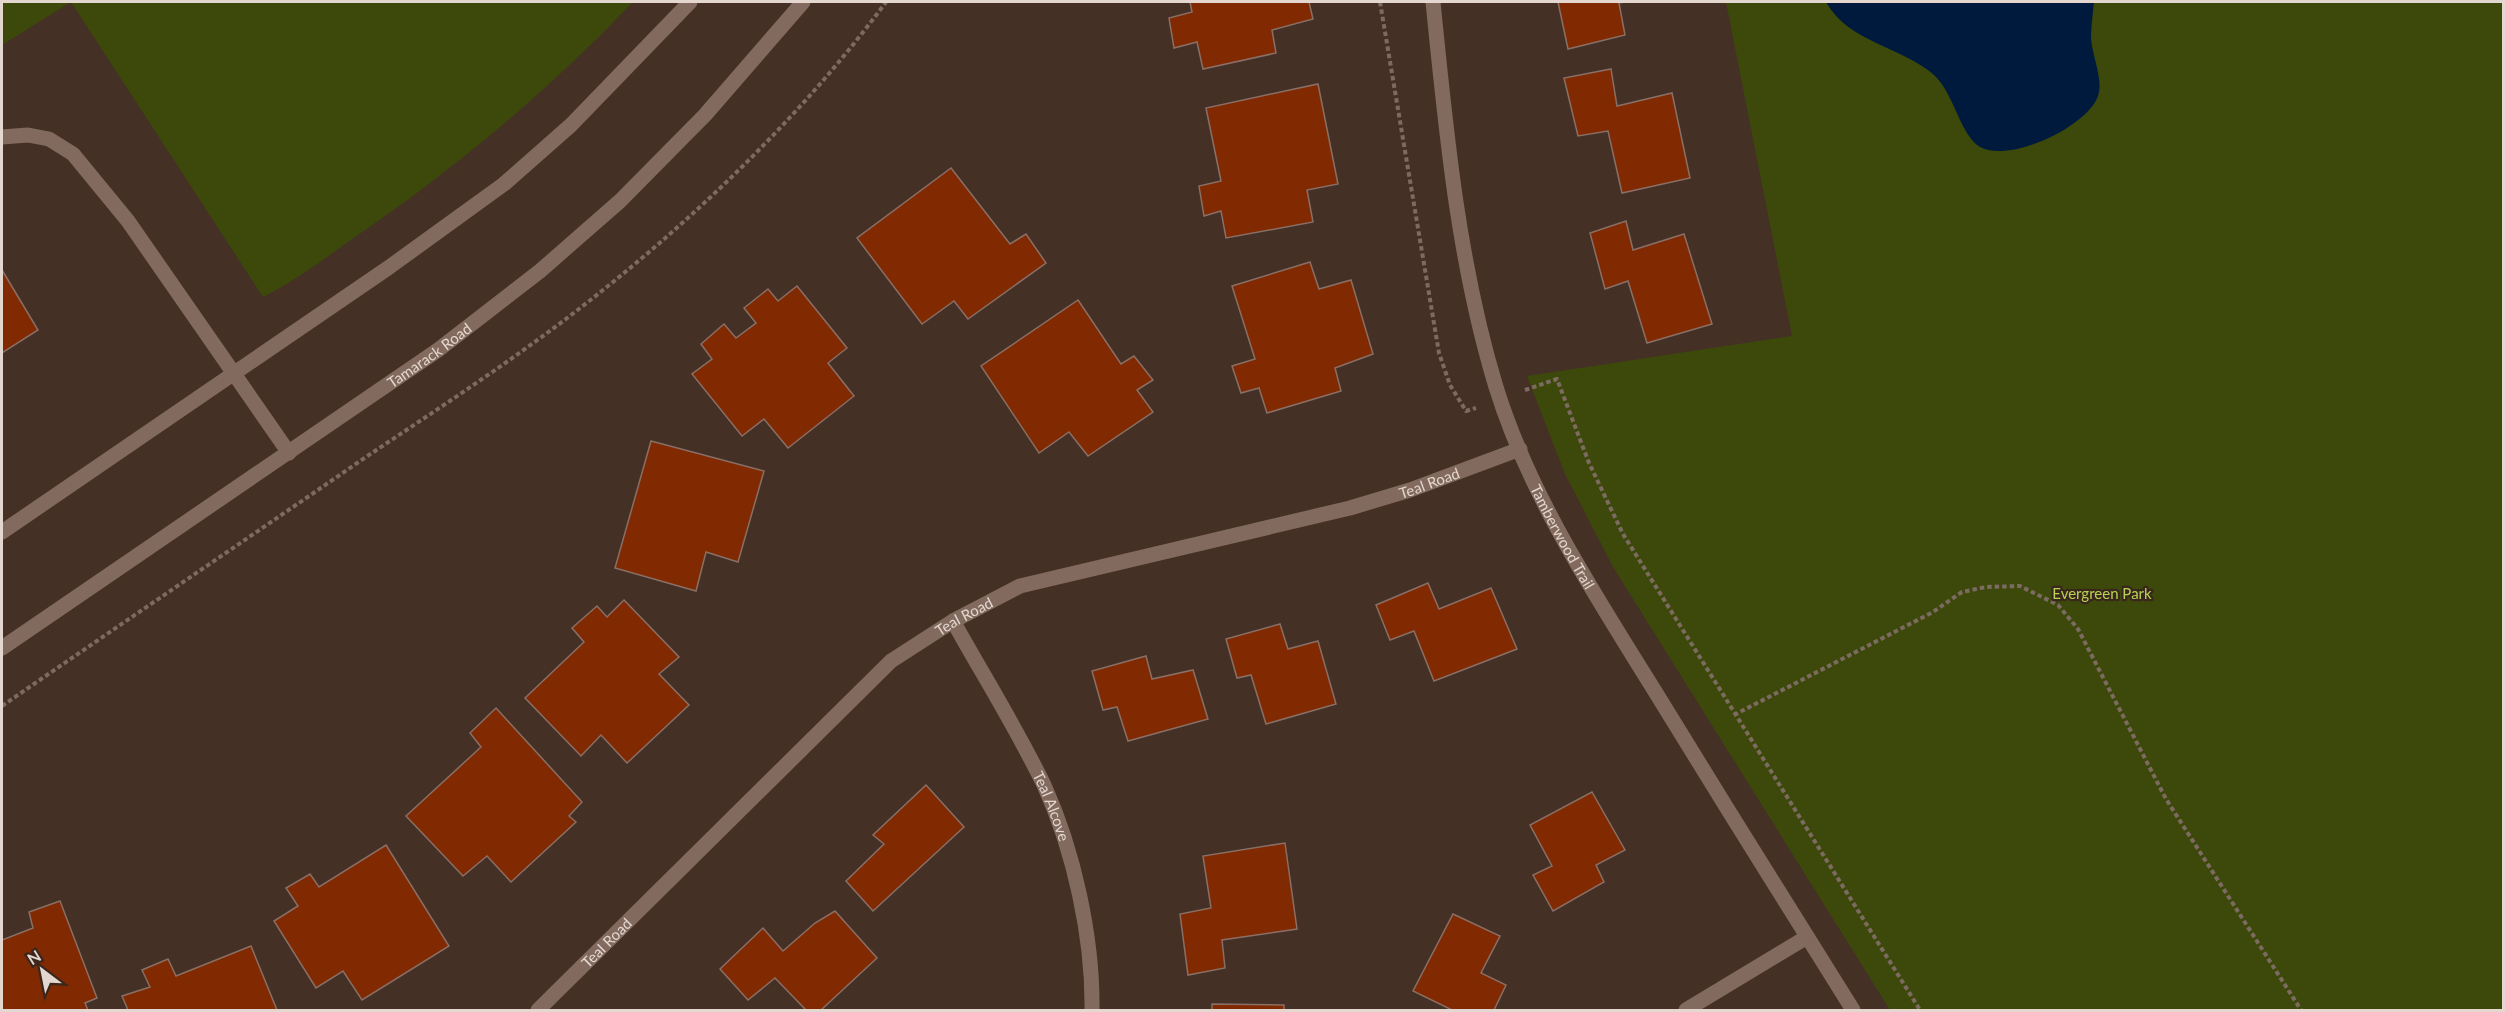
<svg xmlns="http://www.w3.org/2000/svg" width="2505" height="1012" font-family="Lato,sans-serif">
<style>
.green{fill:#3c490b}
.water{fill:#001a3d}
.building{fill:#812a01;stroke:#896f66;stroke-width:1.5}
.lines{fill:none;stroke-linecap:round;stroke-linejoin:round}
.path{stroke:#7d6b61;stroke-width:4;stroke-dasharray:4.5 3;stroke-linecap:butt}
.minor{stroke:#826a5e;stroke-width:15}
.labels{text-anchor:middle;dominant-baseline:central;stroke-width:4.5;stroke-linejoin:round;paint-order:stroke}
.street-label{font-size:15px;fill:#e4d7d0;stroke:#3a261c}
.park-label{font-size:15px;fill:#b5d452;stroke:#3a261c}
</style>
<rect width="100%" height="100%" fill="#453025"/>
<g class="green">
<path d="M2 2H633C548 91 456 168 355 237 325 258 295 281 263 297L71 2 2 45Z"/>
<polygon points="1726,2 2503,2 2503,1010 1890,1010 1613,567 1565,474 1527,376 1792,336"/>
</g>
<path class="water" d="M1826 2H2094C2093 13 2091 26 2091 38 2092 55 2102 76 2099 92 2094 124 2010 164 1980 147 1960 135 1955 95 1934 75 1901 46 1849 43 1826 2Z"/>
<g class="building">
<polygon points="1190,2 1309,2 1313,19 1272,30 1276,53 1203,69 1197,42 1174,48 1169,18 1192,12"/>
<polygon points="1558,2 1625,2 1619,3 1625,35 1568,49"/>
<polygon points="1611,69 1617,106 1672,93 1690,178 1622,193 1608,131 1578,136 1564,78"/>
<polygon points="1318,84 1338,184 1307,190 1313,222 1226,238 1221,211 1204,216 1199,186 1221,181 1206,108"/>
<polygon points="951,168 1010,244 1026,234 1046,263 968,319 954,301 922,324 857,238"/>
<polygon points="1626,221 1633,250 1684,234 1712,324 1647,343 1628,281 1605,289 1590,233"/>
<polygon points="1310,262 1319,289 1351,280 1373,354 1335,368 1341,391 1267,413 1259,388 1241,393 1232,366 1255,359 1232,286"/>
<polygon points="2,270 38,330 2,353"/>
<polygon points="797,286 847,348 828,363 854,396 788,448 764,419 742,436 692,374 712,359 701,344 724,324 736,338 756,323 744,308 768,289 778,301"/>
<polygon points="1078,300 1121,364 1134,356 1153,380 1137,390 1153,412 1088,456 1069,432 1039,453 981,366"/>
<polygon points="651,441 764,471 738,562 706,552 696,591 615,568"/>
<polygon points="1428,583 1439,609 1491,588 1517,649 1434,681 1414,631 1390,640 1376,605"/>
<polygon points="624,600 679,657 659,674 689,705 627,763 601,735 581,756 525,698 584,642 572,628 597,606 607,617"/>
<polygon points="1280,624 1288,649 1318,641 1336,704 1266,724 1251,675 1237,678 1226,639"/>
<polygon points="1146,656 1152,679 1193,670 1208,719 1128,741 1117,707 1103,710 1092,671"/>
<polygon points="496,708 582,802 569,816 576,822 511,882 487,856 463,876 406,816 481,747 470,733"/>
<polygon points="926,785 964,827 873,911 846,881 884,844 873,835"/>
<polygon points="1592,792 1625,850 1596,865 1604,882 1553,911 1533,875 1552,866 1530,825"/>
<polygon points="1285,843 1297,929 1222,940 1225,968 1188,975 1180,914 1211,908 1203,856"/>
<polygon points="386,845 449,946 362,1000 343,971 316,988 274,921 298,906 286,888 310,874 319,887"/>
<polygon points="60,901 97,998 85,1003 88,1010 2,1010 2,940 33,928 29,912"/>
<polygon points="835,911 877,958 821,1010 806,1010 775,978 748,1000 720,969 763,928 783,951 815,923"/>
<polygon points="1453,914 1500,936 1481,973 1506,985 1494,1010 1452,1010 1413,991"/>
<polygon points="251,946 277,1010 128,1010 122,996 150,987 142,970 168,959 176,976"/>
<polygon points="1212,1004 1284,1005 1284,1010 1212,1010"/>
</g>
<g class="lines">
<g class="path">
<polyline points="1380,2 1439,353 1450,385 1466,411 1476,408"/>
<polyline points="1525,390 1557,379 1589,463 1623,534 1920,1010"/>
<path d="M2 706C121 624 241 543 360 461 442 406 526 352 603 290 707 207 807 109 886 2"/>
<polyline points="1734,715 1933,612 1962,592 1986,587 2020,586 2058,605 2078,629 2166,799 2301,1010"/>
</g>
<g class="minor">
<path id="s1" d="M1433 2C1446 131 1458 262 1496 387 1530 497 1596 596 1656 693 1721 799 1787 905 1853 1010"/>
<polyline points="2,137 28,135 49,139 73,154 128,221 289,453"/>
<polyline points="2,532 388,268 504,184 571,125 690,2"/>
<path id="s2" d="M953 621C983 675 1017 729 1044 785 1074 851 1093 938 1092 1010"/>
<path id="s3" d="M2 648 438 350 540 271 620 201 705 115 803 2"/>
<path id="s4" d="M538 1010 891 661 953 621 1020 586 1350 508 1410 490 1520 449"/>
<polyline points="1686,1010 1807,937"/>
</g>
</g>
<g class="labels">
<g class="street-label">
<text stroke="none"><textPath href="#s3" startOffset="518">Tamarack Road</textPath></text>
<text stroke="none"><textPath href="#s4" startOffset="1068">Teal Road</textPath></text>
<text stroke="none"><textPath href="#s1" startOffset="555">Tamberwood Trail</textPath></text>
<text stroke="none"><textPath href="#s4" startOffset="582">Teal Road</textPath></text>
<text stroke="none"><textPath href="#s2" startOffset="210">Teal Alcove</textPath></text>
<text stroke="none"><textPath href="#s4" startOffset="96">Teal Road</textPath></text>
</g>
<g class="park-label">
<text x="2102" y="593">Evergreen Park</text>
</g>
</g>
<rect width="2505" height="1012" fill="none" stroke="#e4d7d0" stroke-width="6"/>
<g transform="translate(42 970) rotate(328)" stroke="#3a261c" stroke-width="4.5" paint-order="stroke">
<path d="M0-4.5L10 22L0 15L-10 22Z" fill="#e4d7d0"/>
<text y="-9" font-size="16" font-weight="bold" text-anchor="middle" fill="#e4d7d0">N</text>
</g>
</svg>
